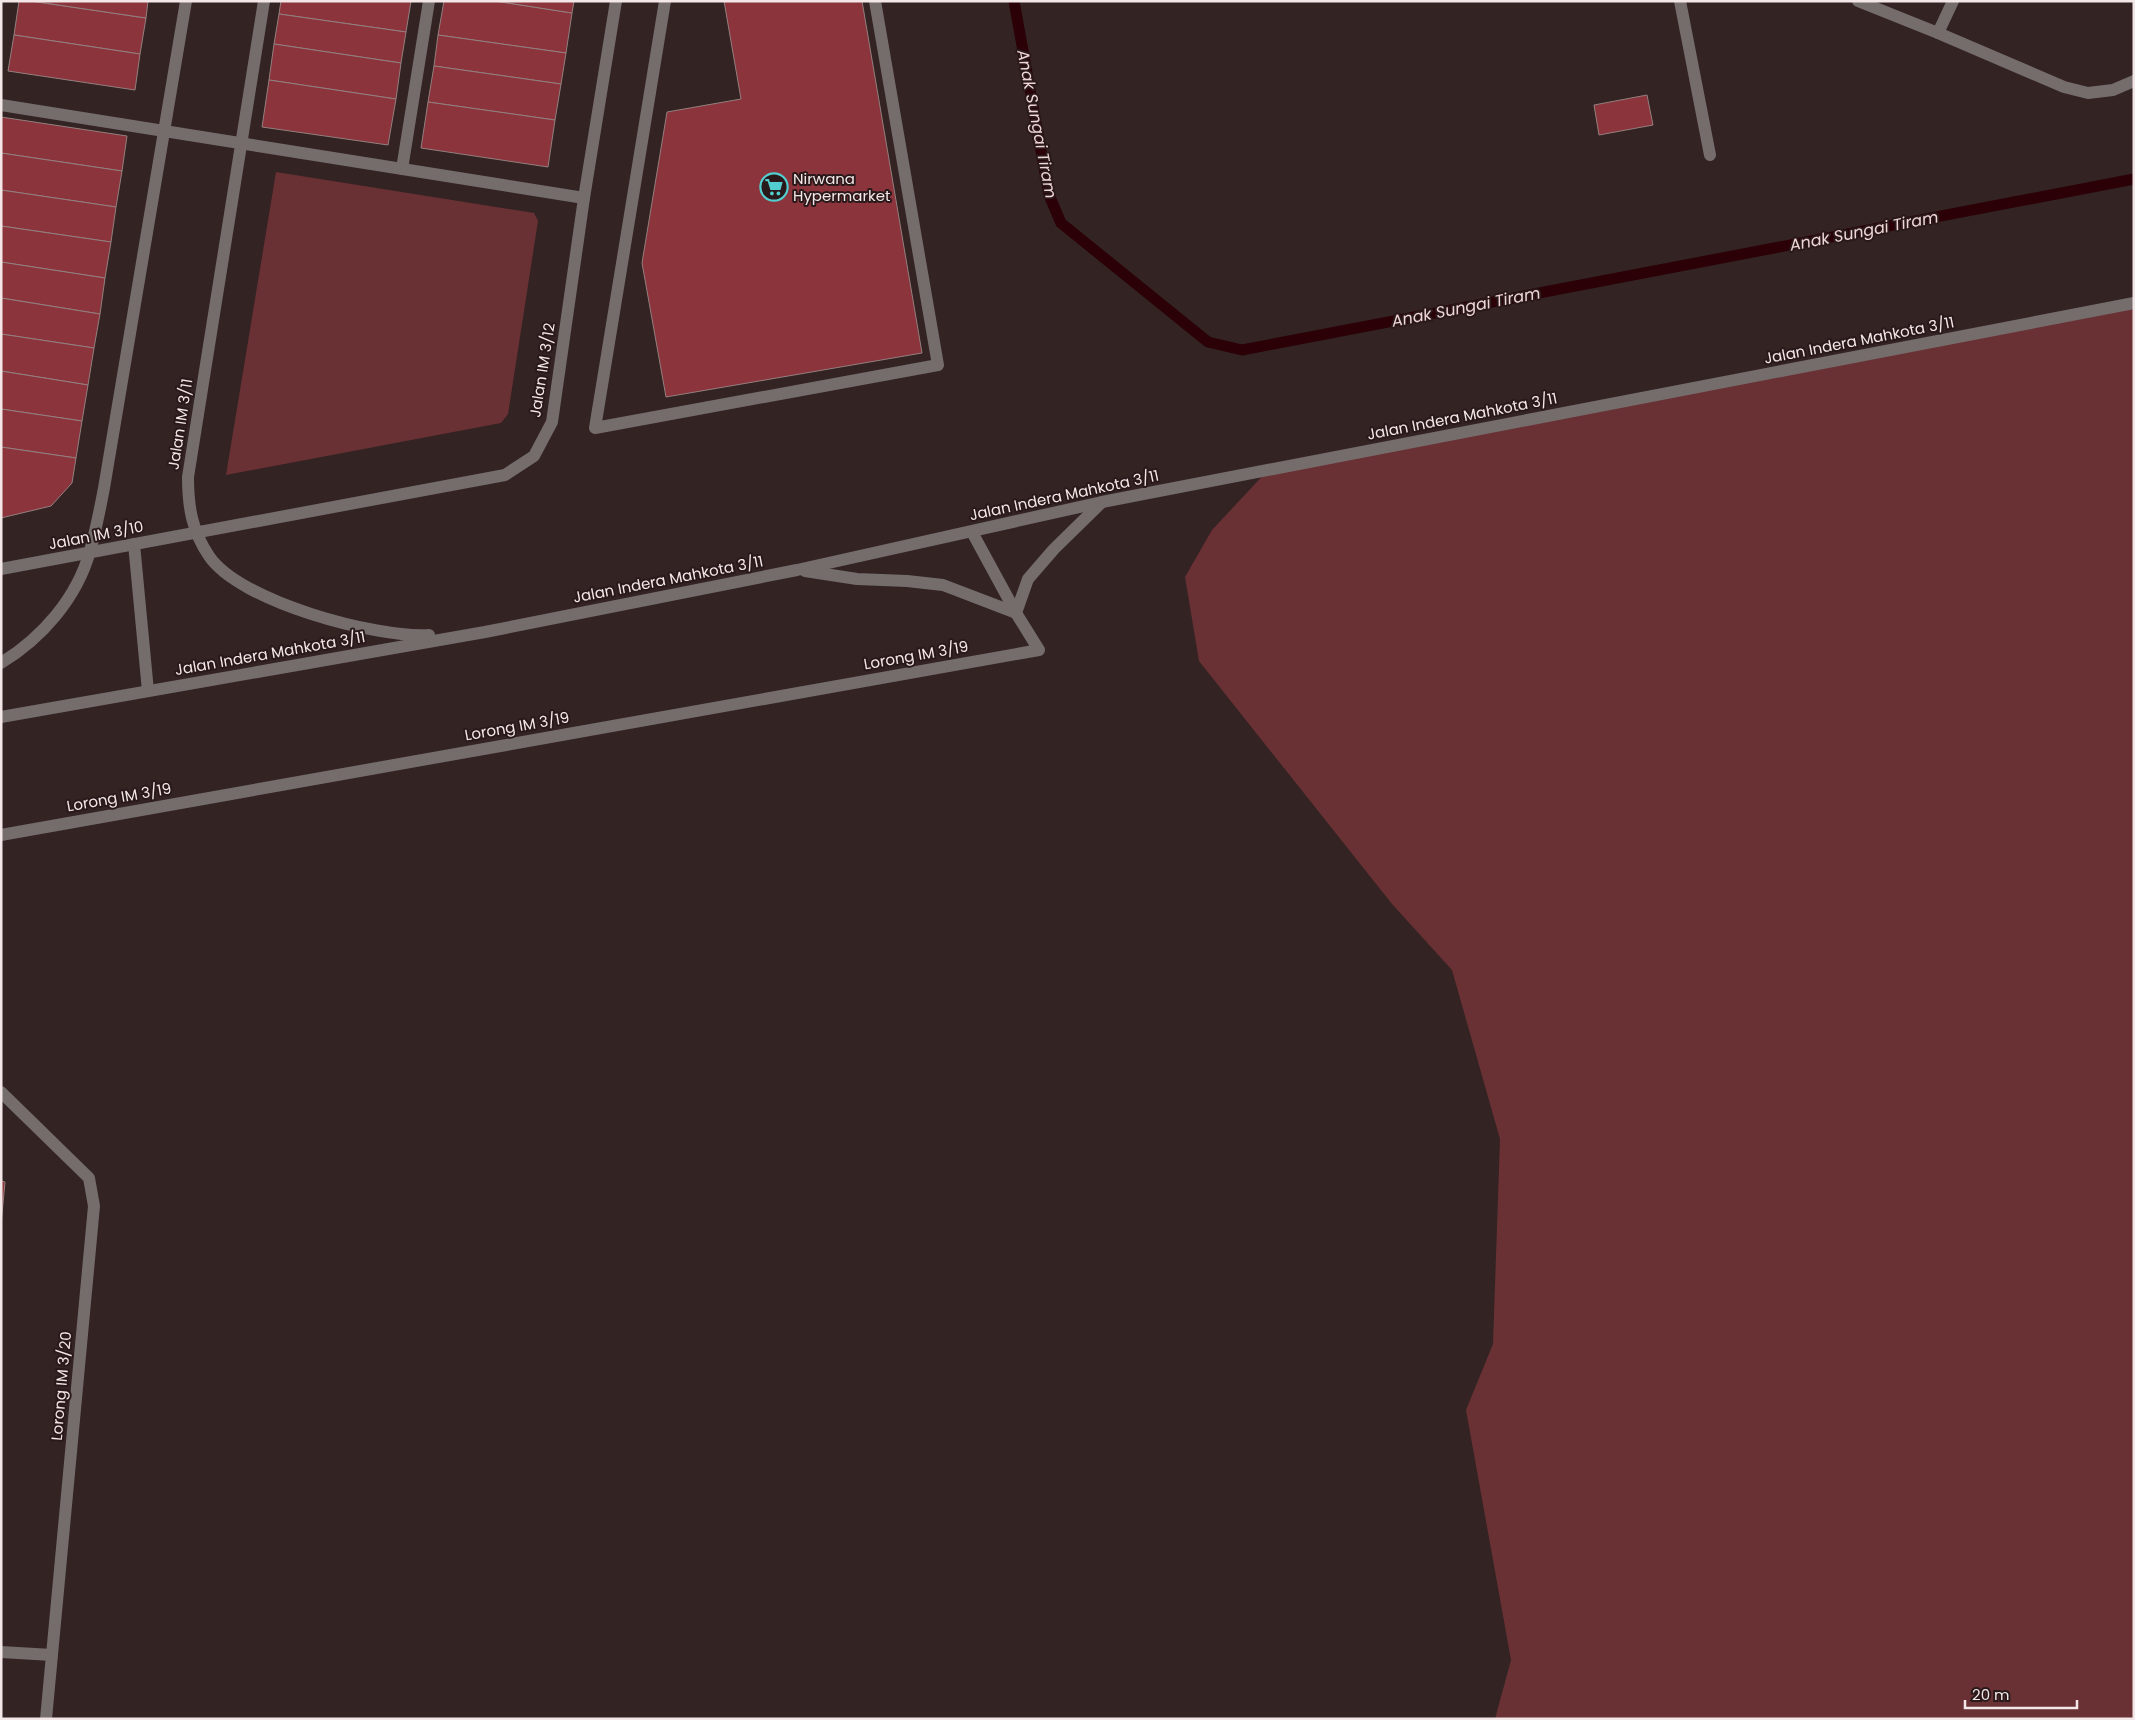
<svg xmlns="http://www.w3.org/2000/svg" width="2135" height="1720" font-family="Poppins,sans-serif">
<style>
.green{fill:#6a3134}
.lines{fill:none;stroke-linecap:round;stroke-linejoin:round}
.stream{stroke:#2b0107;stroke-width:11}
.building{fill:#8b343c;stroke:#947f7f}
.minor{stroke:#756c6c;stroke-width:12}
.labels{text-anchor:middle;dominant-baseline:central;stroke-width:4;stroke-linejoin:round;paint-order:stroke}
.poi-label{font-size:15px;fill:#f3e7e7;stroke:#29191a;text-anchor:start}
.street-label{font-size:15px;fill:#f3e7e7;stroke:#29191a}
.water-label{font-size:16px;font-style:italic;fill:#f1d6d6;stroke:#29191a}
</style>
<rect width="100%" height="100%" fill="#332323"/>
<g class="green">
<polygon points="276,172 534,213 538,221 508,414 501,423 226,475"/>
<polygon points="2134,307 2134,1719 1495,1719 1511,1660 1466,1410 1493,1344 1500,1139 1452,970 1392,904 1199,661 1185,577 1212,530 1269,469"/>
</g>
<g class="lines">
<polyline class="stream" points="1014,1 1049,195 1061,223 1208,342 1242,350 2134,179"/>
</g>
<g class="building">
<polygon points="19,1 31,1 146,18 140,54 14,35"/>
<polygon points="31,1 148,1 146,18"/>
<polygon points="281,1 411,1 406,32 279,14"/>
<polygon points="444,1 495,1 572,13 566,53 438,35"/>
<polygon points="495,1 574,1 572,13"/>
<polygon points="724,1 862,1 922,353 666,397 642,263 667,112 741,99"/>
<polygon points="279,14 406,32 401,63 274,44"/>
<polygon points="14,35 140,54 135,90 8,71"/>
<polygon points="438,35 566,53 561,84 434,66"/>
<polygon points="274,44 401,63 396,99 269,80"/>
<polygon points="434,66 561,84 555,120 428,102"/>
<polygon points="269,80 396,99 388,145 262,127"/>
<polygon points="1647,95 1653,125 1599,135 1594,105"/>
<polygon points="428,102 555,120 548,167 421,148"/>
<polygon points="1,117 127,136 122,171 1,153"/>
<polygon points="1,153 122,171 116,207 1,190"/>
<polygon points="1,190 116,207 111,242 1,226"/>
<polygon points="1,226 111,242 105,278 1,262"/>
<polygon points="1,262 105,278 100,314 1,298"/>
<polygon points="1,298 100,314 94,348 1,334"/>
<polygon points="1,334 94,348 88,385 1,371"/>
<polygon points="1,371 88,385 82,421 1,409"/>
<polygon points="1,409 82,421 76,458 1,447"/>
<polygon points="1,447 76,458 72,483 51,506 1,518"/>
<polygon points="1,1181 5,1182 1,1225"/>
</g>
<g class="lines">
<g class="minor">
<path d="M264 1 188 477C188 507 192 531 209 556 240 602 376 638 429 635"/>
<polyline points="665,1 595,428 938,365 875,1"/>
<polyline points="1680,1 1710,155"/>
<polyline points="1858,1 1938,33"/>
<polyline points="1953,1 1938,33 2064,87 2088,93 2113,90 2134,81"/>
<polyline points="1,105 584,198"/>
<polyline points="402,169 429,1"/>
<polyline points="134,544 148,691"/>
<polyline points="1,569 505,475 534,456 552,422 584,198 616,1"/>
<polyline points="805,571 857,579 907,581 943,585 1016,613"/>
<polyline points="1016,613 1028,579 1054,549 1102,502"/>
<path d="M1 663C42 638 77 598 90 551 96 530 100 509 104 488L186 1"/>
<polyline points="1,717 485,632 797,570 1102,502 2134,303"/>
<polyline points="1,835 1039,650 1016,613 972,532"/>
<polyline points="1,1092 89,1178 94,1206 46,1719"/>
<polyline points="1,1652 52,1655"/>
</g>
</g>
<defs>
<g id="supermarket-ring" transform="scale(1.4375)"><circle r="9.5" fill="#29191a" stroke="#52cdd0" stroke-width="1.5"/><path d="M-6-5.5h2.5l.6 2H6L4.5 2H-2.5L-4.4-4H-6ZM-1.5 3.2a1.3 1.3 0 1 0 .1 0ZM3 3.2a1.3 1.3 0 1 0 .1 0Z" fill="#52cdd0"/></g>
</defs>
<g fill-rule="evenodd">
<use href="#supermarket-ring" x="774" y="187"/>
</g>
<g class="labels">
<g class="poi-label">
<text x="793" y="178">Nirwana<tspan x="793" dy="17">Hypermarket</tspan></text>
</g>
<g class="street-label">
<text transform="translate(1859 340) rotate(-11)">Jalan Indera Mahkota 3/11</text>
<text transform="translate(542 370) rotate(-81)">Jalan IM 3/12</text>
<text transform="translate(1462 416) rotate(-11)">Jalan Indera Mahkota 3/11</text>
<text transform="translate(180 424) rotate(-81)">Jalan IM 3/11</text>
<text transform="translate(1064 495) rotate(-12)">Jalan Indera Mahkota 3/11</text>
<text transform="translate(96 535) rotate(-11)">Jalan IM 3/10</text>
<text transform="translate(668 579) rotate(-11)">Jalan Indera Mahkota 3/11</text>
<text transform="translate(270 653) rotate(-10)">Jalan Indera Mahkota 3/11</text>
<text transform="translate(916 655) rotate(-10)">Lorong IM 3/19</text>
<text transform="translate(517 726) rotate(-10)">Lorong IM 3/19</text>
<text transform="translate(119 797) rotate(-10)">Lorong IM 3/19</text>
<text transform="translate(61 1386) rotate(-85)">Lorong IM 3/20</text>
</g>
<g class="water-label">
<text transform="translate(1037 124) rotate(79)">Anak Sungai Tiram</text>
<text transform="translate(1864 231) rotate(-11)">Anak Sungai Tiram</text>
<text transform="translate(1466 307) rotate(-11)">Anak Sungai Tiram</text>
</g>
</g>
<rect width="2135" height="1720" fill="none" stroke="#f3e7e7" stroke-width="5"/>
<path d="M1965 1700v8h112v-8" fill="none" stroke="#f3e7e7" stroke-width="2.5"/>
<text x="1972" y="1700" font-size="15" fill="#f3e7e7" stroke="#29191a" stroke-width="4" paint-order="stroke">20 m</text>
</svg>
